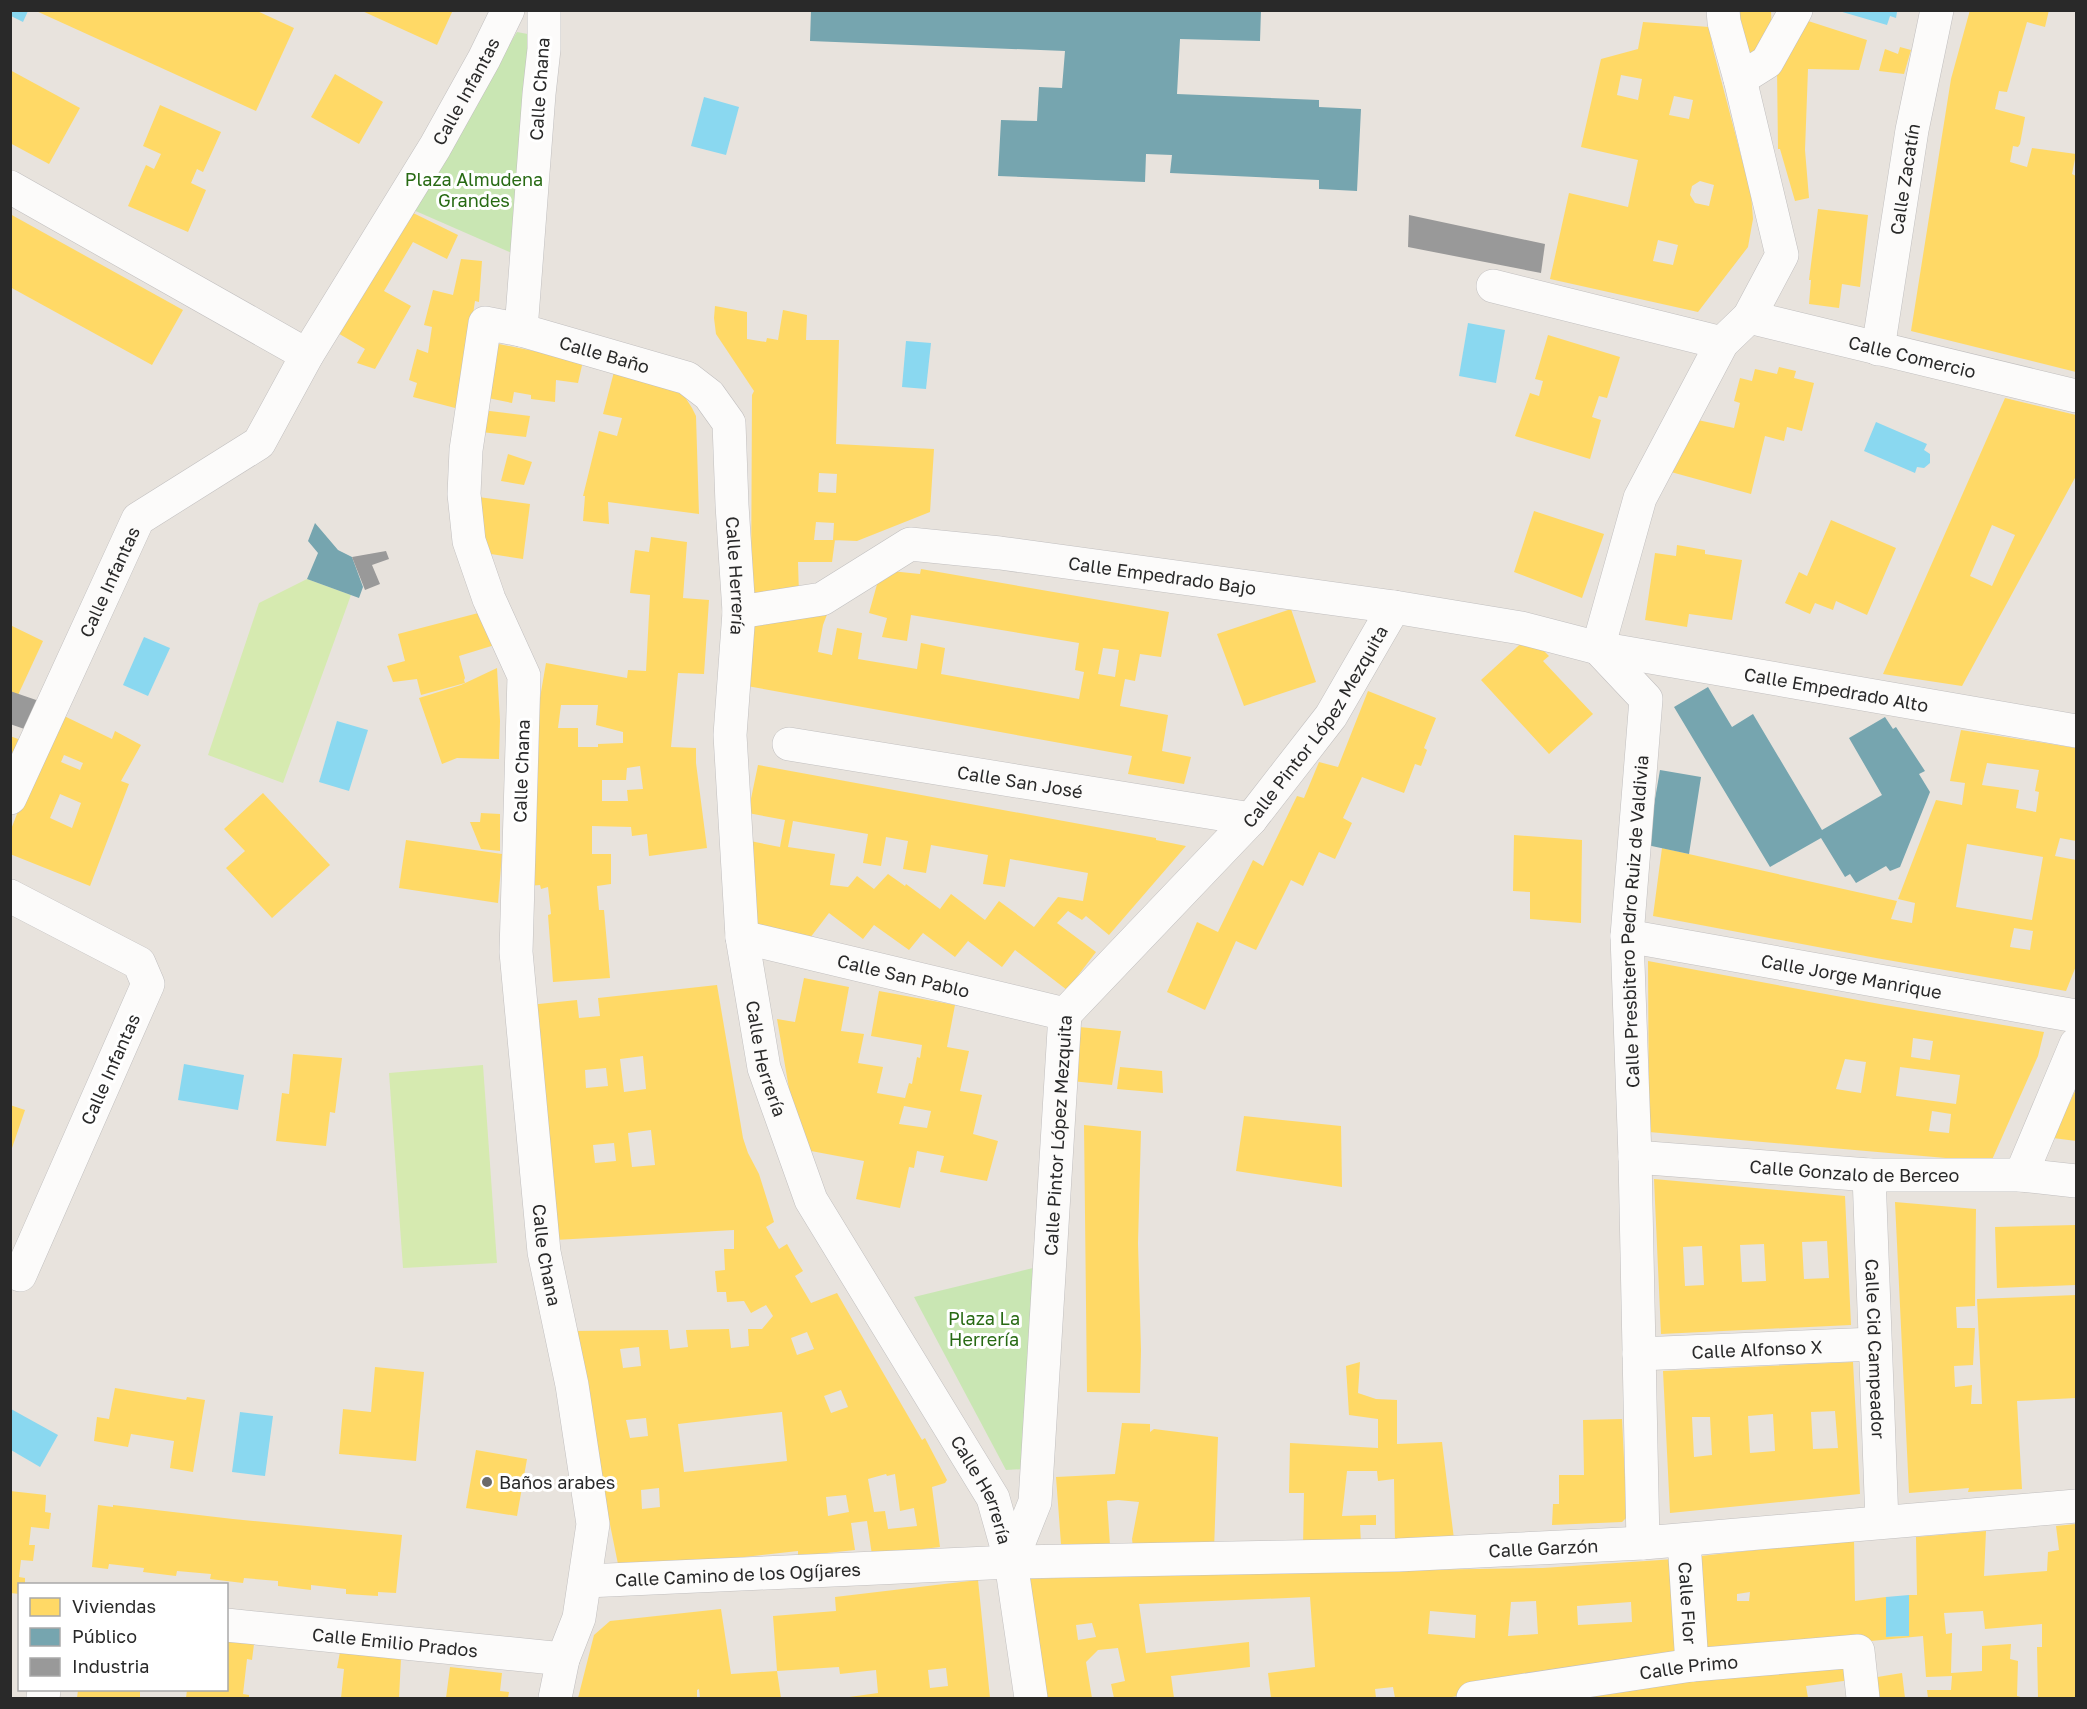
<svg xmlns="http://www.w3.org/2000/svg" width="2087" height="1709" font-family="'Golos Text',sans-serif">
<style>
.green{fill:#c9e6b3}
.pitch{fill:#d6eab0}
.water{fill:#8ad8f0}
.homes{fill:#ffd966;fill-rule:evenodd}
.public{fill:#76a5af}
.industry{fill:#999}
.lines{fill:none;stroke-linecap:round;stroke-linejoin:round}
.street-casing{stroke:#c1bfbf;stroke-width:34}
.secondary-casing{stroke:#c1bfbf;stroke-width:34}
.street{stroke:#fcfbfa;stroke-width:33}
.secondary{stroke:#fcfbfa;stroke-width:33}
.poi-dot{fill:#6c6a68;stroke:#fff;stroke-width:2}
.labels{text-anchor:middle;dominant-baseline:central;stroke-width:6;stroke-linejoin:round;paint-order:stroke}
.street-label{font-size:18px;fill:#292929;stroke:#fff}
.park-label{font-size:18px;fill:#286a14;stroke:#fff}
.poi-label{font-size:18px;fill:#292929;stroke:#fff;text-anchor:start}
</style>
<rect width="100%" height="100%" fill="#e8e3dd"/>
<g class="green">
<polygon points="517,32 533,35 512,253 411,209"/>
<polygon points="1033,1268 1025,1469 1006,1470 914,1297"/>
</g>
<g class="pitch">
<polygon points="307,579 351,595 283,783 208,755 259,603"/>
<polygon points="483,1065 497,1263 403,1268 389,1073"/>
</g>
<g class="water">
<polygon points="11,10 28,10 28,11 23,22 11,16"/>
<polygon points="1894,10 1897,12 1896,18 1890,16 1887,25 1839,11"/>
<polygon points="704,97 739,107 726,155 691,146"/>
<polygon points="1468,323 1505,330 1496,383 1459,376"/>
<polygon points="906,341 931,343 926,389 902,387"/>
<polygon points="1876,422 1927,444 1924,450 1930,454 1930,463 1924,468 1917,467 1915,473 1864,451"/>
<polygon points="144,637 170,648 148,696 123,685"/>
<polygon points="337,721 368,730 349,791 319,782"/>
<polygon points="184,1064 244,1075 238,1110 178,1100"/>
<polygon points="11,1409 58,1435 40,1467 11,1450"/>
<polygon points="240,1412 273,1416 265,1476 232,1472"/>
<polygon points="1909,1595 1909,1636 1886,1637 1886,1597"/>
</g>
<g class="homes">
<polygon points="34,10 255,10 294,28 256,111"/>
<polygon points="360,10 453,10 437,45"/>
<polygon points="1736,10 1771,10 1772,36 1765,47 1749,54 1742,24 1739,25"/>
<polygon points="1970,10 2049,10 2045,27 2027,22 2007,92 1999,91 1995,109 2025,117 2020,144 2018,147 2013,146 2010,162 2027,167 2032,148 2076,154 2072,174 2076,176 2076,372 1911,331 1951,79"/>
<polygon points="1802,19 1867,40 1859,70 1808,69 1805,150 1809,198 1795,201 1780,149 1778,149 1777,68"/>
<path d="M1643 22 1709 27 1713 49 1751 194 1753 219 1748 247 1698 312 1550 279 1569 193 1628 207 1638 160 1581 147 1601 59 1638 49ZM1621 75 1642 79 1638 100 1617 95ZM1674 96 1693 100 1689 119 1669 115ZM1700 181 1714 185 1709 206 1695 203 1690 195 1692 186ZM1658 240 1678 245 1673 265 1653 261Z"/>
<polygon points="1900,47 1911,50 1904,74 1879,71 1885,49 1898,54"/>
<polygon points="10,70 80,108 49,164 10,143"/>
<polygon points="335,74 383,102 359,144 311,117"/>
<polygon points="160,105 221,132 203,172 197,169 191,183 206,190 188,232 128,206 146,165 154,169 161,154 143,146"/>
<polygon points="405,209 458,235 447,259 413,242 384,291 411,306 375,369 357,363 365,349 336,332"/>
<polygon points="1818,209 1868,215 1860,287 1842,284 1839,308 1809,304 1811,280 1809,280"/>
<polygon points="10,214 183,310 152,365 10,287"/>
<polygon points="461,259 482,261 479,302 475,301 459,409 413,397 417,383 409,380 417,349 428,353 432,327 424,325 433,290 453,295"/>
<path d="M715 306 747 312V339L766 342 767 338 778 340 783 310 807 315 806 340H839L836 444 934 449 930 512 857 541 833 540 834 523 816 522 814 540H835L832 562H798L799 595 751 601 752 395 754 391 716 334 714 318ZM819 473 837 474 836 493 818 492Z"/>
<polygon points="1548,335 1620,357 1607,398 1599,396 1592,417 1601,420 1590,459 1515,436 1530,393 1539,396 1543,381 1535,379"/>
<polygon points="489,342 583,361 578,383 556,380 555,402 531,399 531,395 514,392 512,403 483,397"/>
<polygon points="1779,367 1796,371 1794,378 1814,383 1802,431 1787,427 1784,441 1765,436 1751,494 1671,472 1698,420 1734,428 1740,403 1734,401 1740,378 1752,381 1755,369 1777,374"/>
<polygon points="615,368 664,381 685,397 692,408 696,416 699,514 608,502 609,524 583,521 585,496 583,496 599,431 617,436 622,418 603,414"/>
<path d="M2005 398 2076 415V476L1962 686 1883 674ZM1992 525 2015 535 1992 586 1970 576Z"/>
<polygon points="482,410 530,416 526,437 481,432"/>
<polygon points="508,454 532,462 524,485 501,481"/>
<polygon points="471,496 530,504 523,559 478,552"/>
<polygon points="1534,511 1604,534 1582,598 1514,572"/>
<polygon points="1831,520 1896,548 1867,615 1836,601 1833,610 1815,603 1810,614 1785,603 1799,572 1807,576"/>
<path d="M651 537 687 542 683 598 709 600 704 674 678 673 671 747 696 748V763L707 848 649 856 647 834 632 836 631 827 592 826V854H611V884L597 886 599 910H604L610 978 553 982 548 915 551 914 548 887 541 889 540 885 528 886 536 721 546 663 627 678 628 670 646 671 650 595 630 593 635 550 649 552ZM561 705H598L596 725 623 732V743L598 744V747H578V728H558ZM640 766 643 789 627 790 628 801H602V780H626L627 768Z"/>
<polygon points="1677,545 1705,550 1705,554 1742,560 1732,620 1689,614 1687,627 1645,620 1655,553 1676,556"/>
<path d="M921 569 1169 612 1161 657 1140 654 1135 681 1125 679 1120 706 1168 715 1162 751 1191 757 1184 784 1128 774 1132 756 747 686 754 617 831 604 823 625 818 652 832 655 837 628 862 633 858 659 917 669 921 643 945 648 941 674 1079 699 1084 672 1075 670 1079 643 911 615 907 641 882 637 887 618 869 613 881 570 920 574ZM1103 648 1119 650 1115 677 1098 674Z"/>
<polygon points="1291,609 1316,682 1244,706 1217,634"/>
<polygon points="486,611 498,644 459,656 465,678 464,680 465,683 421,695 417,679 393,682 387,666 405,661 398,634"/>
<polygon points="10,625 43,641 18,695 10,691"/>
<polygon points="1529,636 1549,656 1543,661 1593,714 1549,754 1481,680"/>
<polygon points="497,668 500,721 499,759 457,758 442,764 419,698 461,685"/>
<polygon points="1368,691 1436,718 1424,748 1427,750 1421,766 1415,764 1404,793 1362,777 1343,818 1352,823 1335,859 1319,852 1303,886 1291,880 1256,950 1236,941 1205,1010 1167,992 1197,922 1218,932 1253,860 1263,866 1297,796 1304,798 1319,762 1338,767"/>
<path d="M60 714 112 739 115 731 141 745 121 781 129 784 90 886 10 854V832L32 775ZM64 755 83 763 80 770 61 762ZM60 794 81 803 72 828 50 818Z"/>
<path d="M1961 730 2076 748V841L2060 838 2055 856 2076 860V966L2066 991 1876 958 1653 916 1662 848 1897 901 1891 919 1912 923 1915 903 1898 899 1936 800 1962 805 1965 783 1950 781ZM1987 763 2039 770 2035 791 2039 792 2036 812 2016 808 2019 790 1982 785ZM1967 844 2043 857 2032 920 1956 907ZM2014 928 2033 931 2030 950 2010 947Z"/>
<polygon points="10,736 26,742 10,779"/>
<path d="M758 765 1156 838V840L1186 846 1109 935 1086 916 1082 920 1068 911 1057 923 1096 952 1067 990 1015 950 1002 967 968 941 955 957 923 933 909 950 874 925 863 939 829 913 810 938 750 929 745 840 780 847 785 820 748 813ZM793 821 868 834 863 863 881 866 886 837 908 841 903 869 926 873 931 845 988 855 983 884 1005 887 1010 859 1088 873 1083 901 1058 897 1034 927 999 901 985 920 951 894 940 909 906 884 905 886 888 874 874 889 857 876 848 887 830 885 835 854 788 847Z"/>
<polygon points="263,793 330,865 272,918 226,868 245,851 224,829"/>
<polygon points="481,813 500,814 500,851 481,849 470,822 480,822"/>
<polygon points="1514,835 1582,840 1581,923 1530,919 1530,892 1513,891"/>
<polygon points="406,840 502,854 498,903 399,888"/>
<path d="M1648 961 1885 1005 2044 1032 2038 1056 1991 1162 1649 1132ZM1913 1038 1933 1041 1930 1060 1911 1057ZM1845 1059 1866 1062 1861 1093 1836 1089ZM1900 1067 1960 1075 1956 1104 1896 1096ZM1932 1111 1951 1114 1949 1133 1929 1131Z"/>
<path d="M804 978 849 987 841 1031 864 1034 858 1063 883 1067 877 1093 905 1098 909 1083 912 1084 917 1057 920 1058 922 1045 871 1036 879 991 955 1005 947 1047 969 1051 960 1091 982 1095 973 1134 998 1141 987 1181 940 1172 944 1156 917 1151 914 1168 909 1167 900 1208 856 1199 864 1161 811 1151 791 1100 777 1019 795 1022ZM904 1106 931 1111 927 1128 899 1124Z"/>
<path d="M717 985 743 1138 748 1153 759 1174 774 1222 766 1227 779 1249 787 1244 795 1258 803 1271 795 1276 811 1303 837 1293 922 1440 925 1438 947 1480 945 1483 932 1487 940 1547 872 1555 867 1521 851 1523 855 1550 798 1556V1551L692 1563 620 1574 571 1331 668 1330 670 1349 688 1347 686 1330 729 1329 731 1348 749 1346 748 1329H762L773 1316 766 1305 751 1313 744 1301 727 1302 726 1292H717L715 1271 725 1270 724 1249H734V1230L555 1240 529 1005 577 1000 579 1018 600 1016 598 998ZM643 1056 646 1089 624 1092 620 1059ZM606 1068 608 1086 586 1088 585 1070ZM651 1130 655 1165 632 1167 628 1133ZM614 1143 616 1161 595 1163 593 1145ZM807 1332 814 1349 797 1355 791 1338ZM639 1347 641 1366 623 1368 620 1349ZM841 1390 848 1407 831 1413 824 1396ZM782 1412 787 1461 684 1472 678 1424ZM646 1418 648 1436 630 1438 626 1420ZM886 1474 887 1476 895 1474 900 1511 914 1508 917 1526 888 1529 885 1511 874 1512 868 1479ZM659 1488 660 1507 642 1509 641 1490ZM846 1495 849 1512 828 1516 826 1497Z"/>
<polygon points="1079,1027 1121,1031 1112,1085 1071,1081"/>
<polygon points="293,1054 342,1058 335,1113 330,1112 326,1146 276,1141 282,1093 289,1094"/>
<polygon points="1120,1067 1162,1071 1163,1093 1117,1089"/>
<polygon points="2076,1089 2076,1141 2053,1138"/>
<polygon points="10,1105 25,1110 11,1151 10,1151"/>
<polygon points="1244,1116 1341,1126 1342,1187 1236,1171"/>
<polygon points="1084,1125 1141,1131 1138,1243 1141,1350 1140,1393 1087,1392"/>
<path d="M1654 1179 1845 1196 1851 1325 1661 1334ZM1827 1241 1829 1278 1804 1279 1802 1242ZM1764 1244 1766 1281 1742 1282 1740 1245ZM1702 1246 1704 1285 1685 1286 1683 1247Z"/>
<polygon points="1895,1202 1976,1209 1975,1306 1956,1307 1957,1328 1975,1328 1973,1365 1954,1366 1955,1387 1972,1385 1971,1404 1982,1404 1977,1299 2076,1295 2076,1398 2017,1401 2022,1489 1968,1492 1969,1488 1909,1493"/>
<polygon points="2076,1225 2076,1285 1997,1288 1995,1227"/>
<polygon points="1360,1362 1358,1393 1376,1399 1397,1400 1397,1444 1442,1442 1454,1539 1395,1542 1394,1479 1378,1481 1377,1471 1347,1471 1342,1516 1376,1515 1376,1525 1360,1525 1361,1544 1303,1547 1304,1493 1289,1493 1290,1443 1378,1448 1378,1419 1349,1415 1346,1366"/>
<path d="M1853 1362 1860 1494 1670 1513 1663 1371ZM1835 1411 1838 1448 1813 1449 1811 1412ZM1773 1414 1775 1451 1750 1453 1748 1416ZM1692 1417H1710L1712 1455 1694 1457Z"/>
<polygon points="375,1367 424,1372 416,1461 339,1454 343,1409 371,1412"/>
<polygon points="115,1388 186,1400 187,1397 205,1400 193,1472 170,1468 174,1441 131,1434 128,1447 94,1441 97,1417 109,1419"/>
<polygon points="1622,1419 1627,1517 1622,1522 1552,1525 1553,1504 1559,1504 1559,1475 1584,1475 1583,1420"/>
<polygon points="1122,1423 1150,1424 1150,1432 1154,1429 1218,1437 1214,1550 1133,1547 1132,1539 1139,1502 1118,1500 1107,1501 1110,1545 1061,1544 1056,1477 1115,1474"/>
<polygon points="476,1450 527,1459 517,1516 466,1508"/>
<polygon points="10,1491 46,1495 45,1512 51,1513 49,1529 31,1527 29,1545 35,1545 33,1561 21,1560 19,1577 25,1578 25,1584 20,1584 20,1594 10,1593"/>
<polygon points="98,1505 113,1507 113,1505 233,1519 402,1535 396,1593 378,1592 378,1596 346,1594 346,1589 311,1585 311,1590 278,1586 278,1581 244,1578 243,1583 210,1579 211,1574 177,1571 176,1576 143,1572 144,1568 109,1564 108,1569 92,1567"/>
<path d="M2076 1524V1698H2038L2037 1647H2042V1624L1985 1629 1983 1611 1944 1613 1946 1634 1952 1633 1951 1673 1982 1671V1646L2011 1644 2010 1659 2018 1661 2017 1696 2024 1698H1928L1927 1690H1951L1952 1676 1926 1677 1923 1636 1798 1648 1700 1654 1692 1557 1854 1539 1855 1601 1886 1597V1637L1909 1636V1595H1917L1916 1537 1986 1531 1984 1576 2047 1571 2048 1552 2059 1550 2056 1526ZM1750 1592 1749 1601H1737V1594Z"/>
<path d="M1675 1559 1683 1657 1446 1698H1395L1393 1687 1375 1689 1376 1698H1271L1268 1673 1315 1667 1310 1597 1139 1604 1146 1653 1249 1642 1250 1667 1171 1676 1174 1698H1114L1111 1684 1125 1681 1118 1648 1098 1650 1086 1662 1092 1698H1041L1023 1579 1222 1573 1543 1568ZM1536 1601 1538 1634 1508 1636 1511 1602ZM1631 1602 1632 1622 1578 1625 1577 1606ZM1430 1611 1476 1615 1475 1638 1428 1634ZM1092 1623 1096 1637 1078 1640 1076 1625Z"/>
<path d="M978 1580 990 1698H842L878 1693 876 1670 840 1674 839 1667 777 1671 773 1616 836 1611 835 1597ZM946 1668 948 1686 930 1688 928 1670Z"/>
<polygon points="721,1609 731,1674 777,1671 781,1698 700,1698 699,1689 697,1690 697,1698 578,1698 594,1635 610,1621"/>
<polygon points="226,1641 254,1644 252,1660 247,1659 243,1694 249,1695 249,1698 186,1698 187,1690 226,1690"/>
<polygon points="340,1652 401,1658 399,1698 341,1698 344,1669 337,1668"/>
<polygon points="1848,1658 1851,1680 1806,1686 1808,1698 1526,1698"/>
<polygon points="450,1667 502,1673 500,1691 509,1692 508,1698 446,1698"/>
<polygon points="1902,1673 1905,1698 1867,1698 1865,1679"/>
<polygon points="78,1690 140,1690 140,1698 77,1698"/>
</g>
<g class="public">
<polygon points="811,10 1261,10 1260,41 1180,39 1177,94 1319,100 1319,107 1361,109 1357,191 1319,189 1319,180 1170,173 1172,155 1146,154 1145,182 998,176 1001,120 1037,121 1039,87 1062,88 1065,51 810,41"/>
<polygon points="315,523 338,550 352,557 363,587 359,598 307,579 318,553 308,541"/>
<polygon points="1708,687 1732,727 1753,714 1822,830 1882,795 1849,738 1885,717 1893,729 1896,727 1925,771 1919,774 1930,792 1900,867 1890,871 1886,866 1856,883 1850,874 1845,877 1821,838 1770,867 1674,707"/>
<polygon points="1660,770 1701,777 1689,854 1647,845"/>
</g>
<g class="industry">
<polygon points="1409,215 1545,244 1541,273 1408,247"/>
<polygon points="386,551 389,559 372,565 380,584 365,590 352,557"/>
<polygon points="10,691 42,702 30,731 10,724"/>
</g>
<g class="lines">
<g class="street-casing">
<g id="street">
<polyline points="1740,79 1767,62 1796,10"/>
<polyline points="10,187 307,355"/>
<polyline points="1493,286 1722,343"/>
<path id="s1" d="M1749 317 2076 396"/>
<path id="s2" d="M1878 349 1912 130 1937 10"/>
<path id="s3" d="M739 612 822 599 910 544 1000 553 1394 607 1521 628 1598 648 2076 731"/>
<path id="s4" d="M789 744 1251 819"/>
<polyline points="10,896 139,963 148,984 20,1275"/>
<path id="s5" d="M1627 936 2076 1016"/>
<path id="s6" d="M742 937 1065 1014"/>
<path id="s7" d="M1635 1157 1869 1175H2021L2076 1181"/>
<path id="s8" d="M1869 1175 1882 1522"/>
<polyline points="2021,1175 2076,1044"/>
<path id="s9" d="M1639 1354 1875 1344"/>
<path id="s10" d="M1684 1541 1692 1665"/>
<path id="s11" d="M1643 1543 1635 1157 1627 936 1646 699 1598 648 1640 498 1722 343 1749 317 1782 255 1740 79 1724 22 1723 10"/>
<path id="s12" d="M1011 1562 1035 1502 1065 1014 1251 819 1331 716 1394 607"/>
<path id="s13" d="M226 1625 563 1659"/>
<polyline points="43,1698 44,1690"/>
<path id="s14" d="M1473 1698 1692 1665 1858 1651 1863 1698"/>
</g>
</g>
<g class="secondary-casing">
<g id="secondary">
<path id="s15" d="M544 10V49L539 94 521 330 485 323 466 450 464 494 469 541 489 599 524 676 516 952 544 1252 572 1385 593 1524 579 1618 563 1659 555 1698"/>
<path id="s16" d="M521 330 687 378 709 395 729 423 732 505 739 612 730 735 742 937 764 1068 811 1200 993 1498 1011 1562 1031 1698"/>
<path id="s17" d="M10 798 138 519 259 443 307 355 435 147 484 59 508 10"/>
<path id="s18" d="M586 1581 1011 1562 1398 1555 1643 1543 2076 1506"/>
</g>
</g>
<use href="#street" class="street"/>
<use href="#secondary" class="secondary"/>
</g>
<circle class="poi-dot" cx="487" cy="1482" r="6"/>
<g class="labels">
<g class="street-label">
<text transform="translate(539 89) rotate(-86)">Calle Chana</text>
<text stroke="none"><textPath href="#s17" startOffset="858">Calle Infantas</textPath></text>
<text stroke="none"><textPath href="#s2" startOffset="172">Calle Zacatín</textPath></text>
<text stroke="none"><textPath href="#s16" startOffset="87">Calle Baño</textPath></text>
<text stroke="none"><textPath href="#s1" startOffset="168">Calle Comercio</textPath></text>
<text stroke="none"><textPath href="#s3" startOffset="442">Calle Empedrado Bajo</textPath></text>
<text stroke="none"><textPath href="#s16" startOffset="388">Calle Herrería</textPath></text>
<text stroke="none"><textPath href="#s17" startOffset="238">Calle Infantas</textPath></text>
<text stroke="none"><textPath href="#s3" startOffset="1126">Calle Empedrado Alto</textPath></text>
<text stroke="none"><textPath href="#s12" startOffset="936">Calle Pintor López Mezquita</textPath></text>
<text transform="translate(521 771) rotate(-88)">Calle Chana</text>
<text stroke="none"><textPath href="#s4" startOffset="234">Calle San José</textPath></text>
<text stroke="none"><textPath href="#s11" startOffset="622">Calle Presbitero Pedro Ruiz de Valdivia</textPath></text>
<text stroke="none"><textPath href="#s6" startOffset="166">Calle San Pablo</textPath></text>
<text stroke="none"><textPath href="#s5" startOffset="228">Calle Jorge Manrique</textPath></text>
<text stroke="none"><textPath href="#s16" startOffset="874">Calle Herrería</textPath></text>
<text transform="translate(110 1069) rotate(-66)">Calle Infantas</text>
<text stroke="none"><textPath href="#s12" startOffset="432">Calle Pintor López Mezquita</textPath></text>
<text stroke="none"><textPath href="#s7" startOffset="220">Calle Gonzalo de Berceo</textPath></text>
<text stroke="none"><textPath href="#s15" startOffset="1304">Calle Chana</textPath></text>
<text stroke="none"><textPath href="#s8" startOffset="174">Calle Cid Campeador</textPath></text>
<text stroke="none"><textPath href="#s9" startOffset="118">Calle Alfonso X</textPath></text>
<text stroke="none"><textPath href="#s16" startOffset="1360">Calle Herrería</textPath></text>
<text stroke="none"><textPath href="#s18" startOffset="958">Calle Garzón</textPath></text>
<text stroke="none"><textPath href="#s18" startOffset="152">Calle Camino de los Ogíjares</textPath></text>
<text stroke="none"><textPath href="#s10" startOffset="62">Calle Flor</textPath></text>
<text stroke="none"><textPath href="#s13" startOffset="170">Calle Emilio Prados</textPath></text>
<text stroke="none"><textPath href="#s14" startOffset="218">Calle Primo</textPath></text>
</g>
<g class="park-label">
<text x="474" y="179">Plaza Almudena<tspan x="474" dy="21">Grandes</tspan></text>
<text x="984" y="1318">Plaza La<tspan x="984" dy="21">Herrería</tspan></text>
</g>
<g class="poi-label">
<text x="499" y="1482">Baños arabes</text>
</g>
</g>
<rect width="2087" height="1709" fill="none" stroke="#292929" stroke-width="24"/>
<rect x="18" y="1583" width="210" height="108" fill="#ffffff" stroke="#a9a9a9" stroke-width="1.5"/>
<rect x="30" y="1598" width="30" height="18" fill="#ffd966" stroke="#a9a9a9" stroke-width="1.5"/>
<text x="72" y="1613" font-size="18" fill="#292929">Viviendas</text>
<rect x="30" y="1628" width="30" height="18" fill="#76a5af" stroke="#a9a9a9" stroke-width="1.5"/>
<text x="72" y="1643" font-size="18" fill="#292929">Público</text>
<rect x="30" y="1658" width="30" height="18" fill="#999999" stroke="#a9a9a9" stroke-width="1.5"/>
<text x="72" y="1673" font-size="18" fill="#292929">Industria</text>
</svg>
